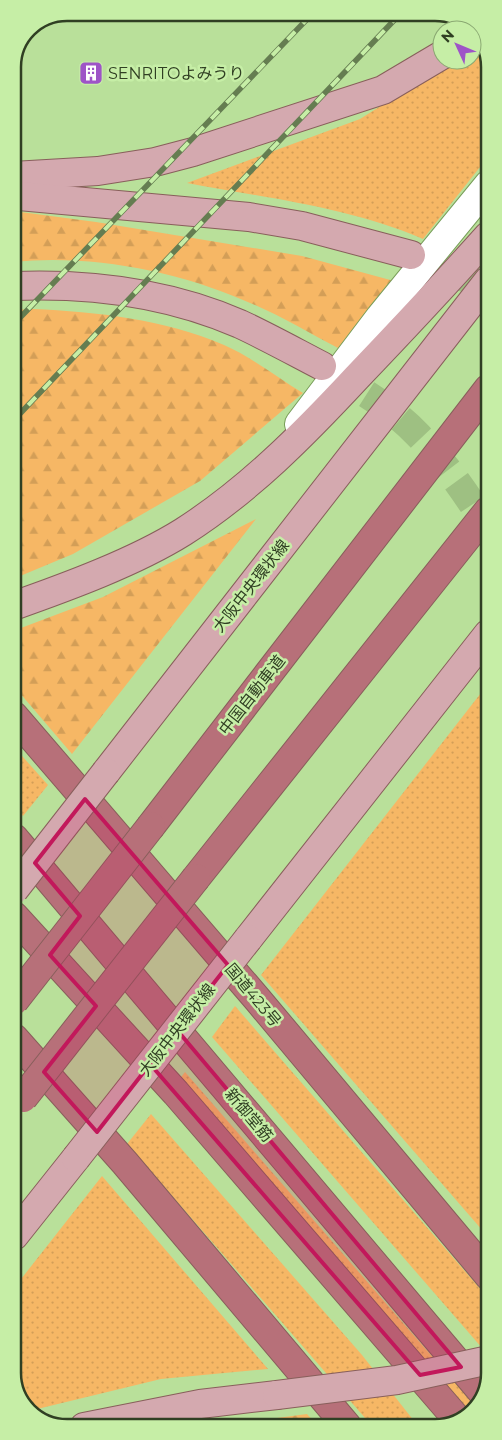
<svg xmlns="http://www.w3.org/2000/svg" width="502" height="1440" font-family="Montserrat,'Noto Sans JP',sans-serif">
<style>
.grass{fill:url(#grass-dots)}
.forest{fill:url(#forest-firs)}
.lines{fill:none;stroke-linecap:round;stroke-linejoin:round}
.major-tunnel{stroke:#9ec082;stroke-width:28;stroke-dasharray:28 14;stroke-linecap:butt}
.minor-casing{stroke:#789d59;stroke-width:30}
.major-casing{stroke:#885f5b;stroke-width:30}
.highway-casing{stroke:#885f5b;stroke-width:30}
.minor{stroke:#fff;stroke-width:28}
.major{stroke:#d4a9af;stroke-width:28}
.highway{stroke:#b77079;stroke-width:28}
.rail-casing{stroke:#657d51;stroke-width:5.5}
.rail{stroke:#c6eea6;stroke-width:4;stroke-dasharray:11;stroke-linecap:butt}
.major-bridge-casing{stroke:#885f5b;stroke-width:30;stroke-linecap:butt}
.highway-bridge-casing{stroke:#885f5b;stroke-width:30;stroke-linecap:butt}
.major-bridge{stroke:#d4a9af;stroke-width:28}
.highway-bridge{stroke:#b77079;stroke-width:28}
.marked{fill:#c2185b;fill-opacity:0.2;stroke:#c2185b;stroke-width:4;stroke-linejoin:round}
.labels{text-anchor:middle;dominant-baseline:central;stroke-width:5;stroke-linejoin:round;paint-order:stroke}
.poi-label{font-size:16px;fill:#303f23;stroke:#c6eea6;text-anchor:start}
.street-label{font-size:16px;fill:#303f23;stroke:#c6eea6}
.rim{fill:none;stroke:#303f23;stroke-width:2.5}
</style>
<defs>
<pattern id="grass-dots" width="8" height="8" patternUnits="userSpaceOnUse" patternTransform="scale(1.25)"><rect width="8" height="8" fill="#f6b765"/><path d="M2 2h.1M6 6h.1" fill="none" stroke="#d39e57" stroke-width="1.8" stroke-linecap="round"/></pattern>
<pattern id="forest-firs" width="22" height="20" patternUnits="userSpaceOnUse" patternTransform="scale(1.25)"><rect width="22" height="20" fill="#f6b765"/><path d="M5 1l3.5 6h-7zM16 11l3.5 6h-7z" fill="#d39e57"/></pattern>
</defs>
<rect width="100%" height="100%" fill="#b9e09a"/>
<g class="grass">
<path d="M481 43 488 53V157L423 239C349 207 266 198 187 183L360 119 454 60H472V49Z"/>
<polygon points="488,684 489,1238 261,975"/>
<polygon points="14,747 48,785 23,816 14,807"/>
<polygon points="235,1006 489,1299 489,1356 212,1037"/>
<polygon points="185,1072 476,1407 466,1414 178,1081"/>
<polygon points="151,1114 362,1355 418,1426 372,1426 127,1144"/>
<polygon points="102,1176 268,1369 161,1379 29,1411 14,1387 14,1288"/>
</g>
<g class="forest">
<path d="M13 211 96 222 302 256 394 281 338 348C307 332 276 313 243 300 174 270 88 254 13 262Z"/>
<path d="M33 309C98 312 163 319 224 345 250 356 278 378 303 393L200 481 73 554 13 579V310Z"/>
<polygon points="256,519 72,754 13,685 13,631 103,597"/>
<polygon points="307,1414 318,1426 210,1427"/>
</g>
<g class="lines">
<g class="major-tunnel">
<polyline points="411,255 488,288"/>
<path d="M331 372C360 390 392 408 416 433 444 461 467 495 488 528"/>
</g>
<g class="minor-casing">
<polyline id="minor" points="299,424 380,317 488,185"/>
</g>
<g class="major-casing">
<g id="major">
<polyline points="472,32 473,31"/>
<polyline points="13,176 98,171 155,162 193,152 383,90 442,55"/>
<polyline points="13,193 19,196 249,217 302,226 411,255"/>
<path d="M13 286C90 283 169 293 240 324 268 337 295 352 322 366"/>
<path d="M13 606C67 587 135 562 183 532 249 490 304 434 357 377 401 331 445 284 488 236"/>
<polyline points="106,772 488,281"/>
<polyline points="248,939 488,634"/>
<polyline points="14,1236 76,1158"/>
<polyline points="84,1427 200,1404 277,1395"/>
</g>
</g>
<g class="highway-casing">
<g id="highway">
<polyline points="14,716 258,1000 489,1276"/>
<polyline points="151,826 488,389"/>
<polyline points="14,838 483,1393"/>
<polyline points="196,878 488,511"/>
<polyline points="14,916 176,1093 458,1420"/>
<polyline points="14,1038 125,1163 347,1426"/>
</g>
</g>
<use href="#minor" class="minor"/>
<use href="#major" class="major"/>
<use href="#highway" class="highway"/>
<g class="rail-casing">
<g id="rail">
<polyline points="13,325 313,13"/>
<polyline points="13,421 401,13"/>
</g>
</g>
<use href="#rail" class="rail"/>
<g class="major-bridge-casing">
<g id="major-bridge">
<polyline points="14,890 106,772"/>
<polyline points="76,1158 248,939"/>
<polyline points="277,1395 397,1380 489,1360"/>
</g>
</g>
<g class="highway-bridge-casing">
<g id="highway-bridge">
<polyline points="14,1001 151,826"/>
<polyline points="23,1098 196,878"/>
</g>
</g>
<use href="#major-bridge" class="major-bridge"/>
<use href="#highway-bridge" class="highway-bridge"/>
</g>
<path class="marked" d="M85 799 228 965 177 1030 461 1367 420 1375 150 1064 97 1132 44 1072 96 1006 50 955 80 916 35 863Z"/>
<defs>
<g id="building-square" transform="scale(1.25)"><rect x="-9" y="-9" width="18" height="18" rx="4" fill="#9e54c7" stroke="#c6eea6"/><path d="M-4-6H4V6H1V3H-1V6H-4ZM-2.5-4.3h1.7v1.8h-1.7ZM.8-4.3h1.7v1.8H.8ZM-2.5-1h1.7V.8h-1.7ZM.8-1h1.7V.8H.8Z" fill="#fff"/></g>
</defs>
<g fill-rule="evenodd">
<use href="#building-square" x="91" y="73"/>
</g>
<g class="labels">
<g class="poi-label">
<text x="108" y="73">SENRITOよみうり</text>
</g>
<g class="street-label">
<text transform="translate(251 586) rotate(-52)">大阪中央環状線</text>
<text transform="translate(252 695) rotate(-52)">中国自動車道</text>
<text transform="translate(253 995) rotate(50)">国道423号</text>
<text transform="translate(177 1030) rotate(-52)">大阪中央環状線</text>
<text transform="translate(249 1115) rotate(50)">新御堂筋</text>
</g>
</g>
<path d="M0 0H502V1440H0ZM67 21H435A46 46 0 0 1 481 67V1373A46 46 0 0 1 435 1419H67A46 46 0 0 1 21 1373V67A46 46 0 0 1 67 21Z" fill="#c6eea6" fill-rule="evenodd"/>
<path class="rim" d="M67 21H435A46 46 0 0 1 481 67V1373A46 46 0 0 1 435 1419H67A46 46 0 0 1 21 1373V67A46 46 0 0 1 67 21Z"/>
<g transform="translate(457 45) rotate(314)"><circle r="24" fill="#c6eea6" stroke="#8aa872"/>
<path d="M0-4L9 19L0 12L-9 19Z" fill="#9e54c7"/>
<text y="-8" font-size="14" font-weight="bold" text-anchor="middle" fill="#303f23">N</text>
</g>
</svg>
